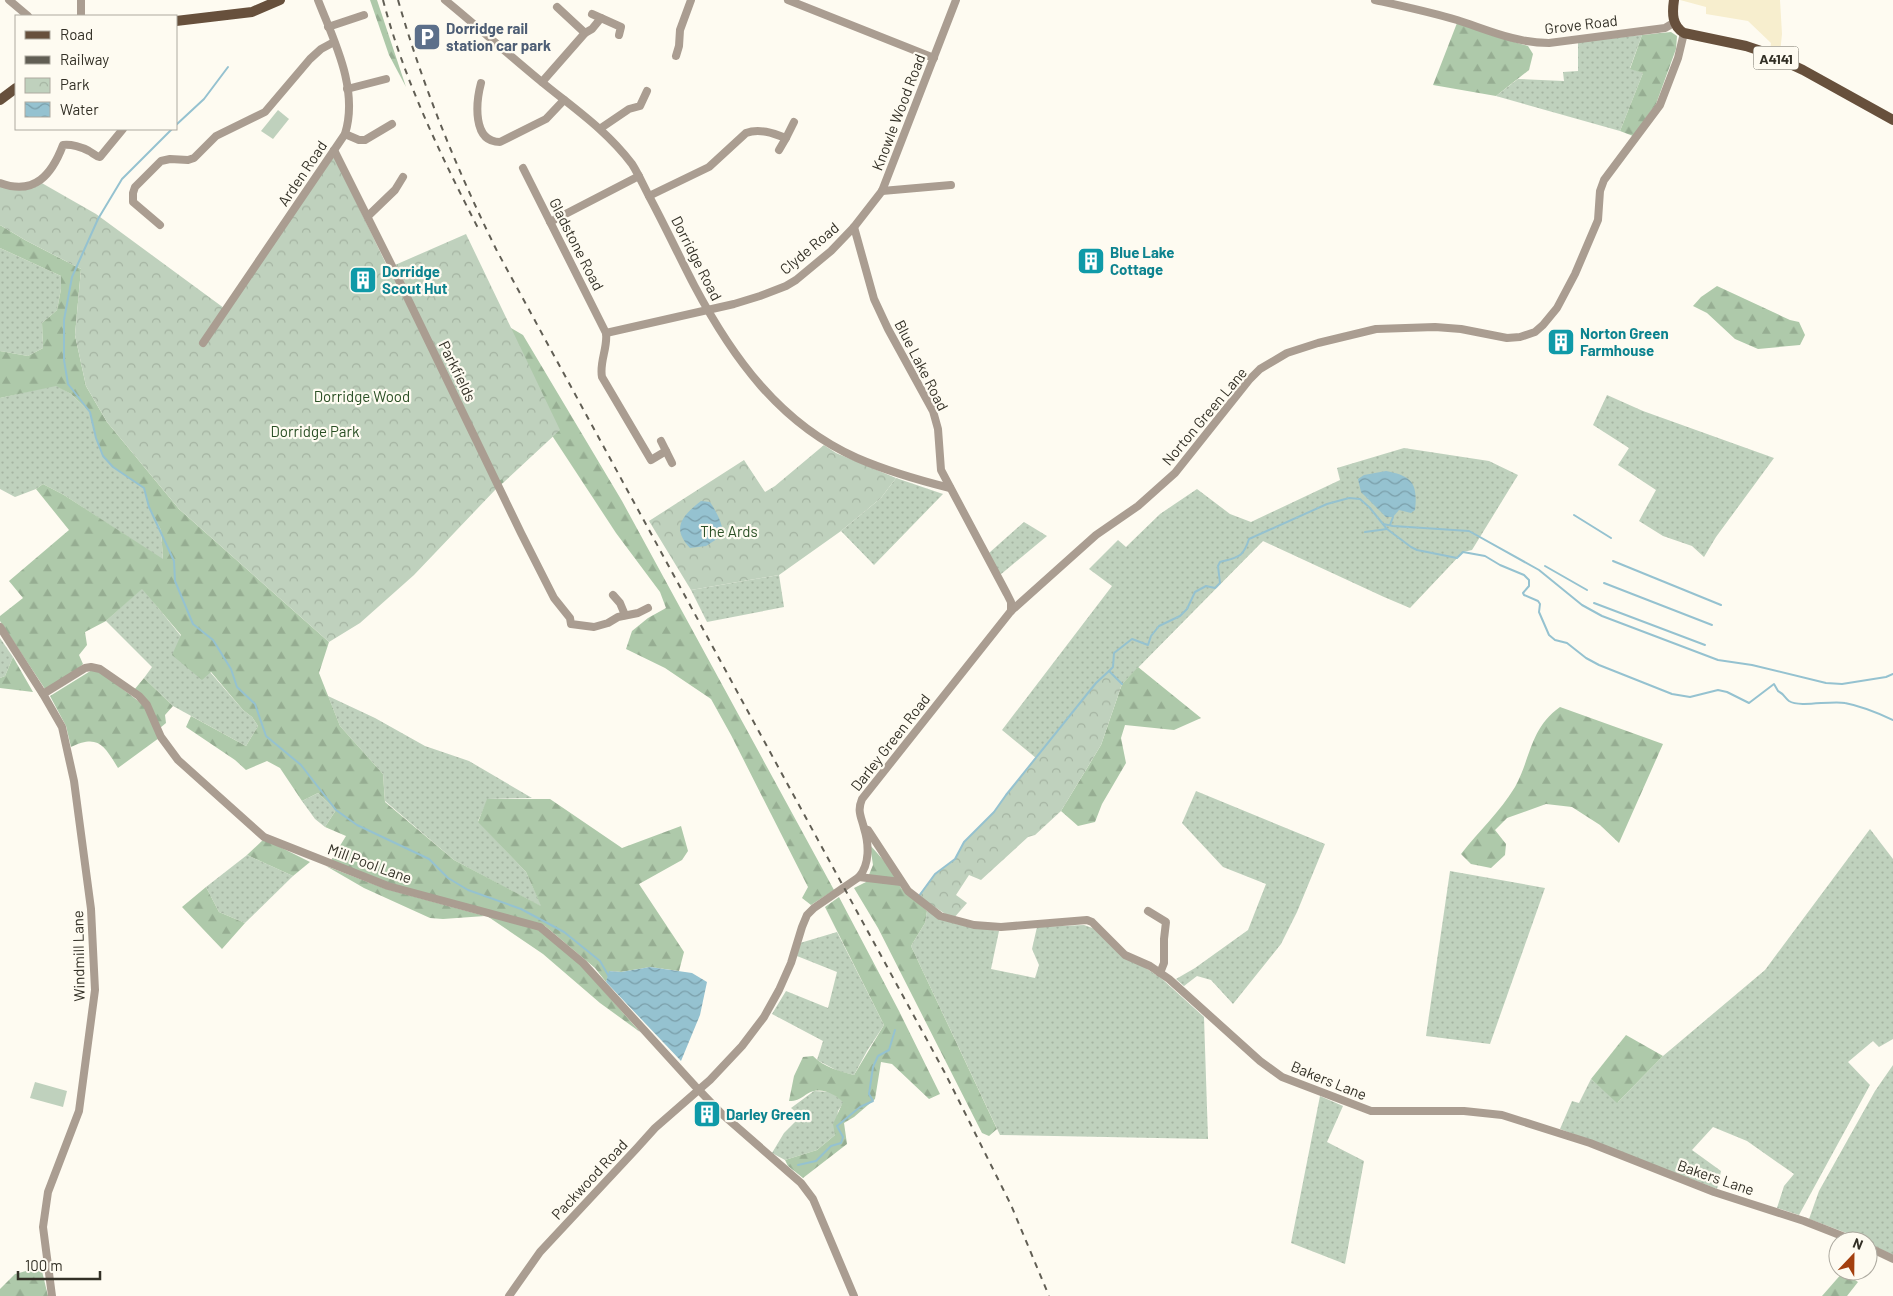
<svg xmlns="http://www.w3.org/2000/svg" width="1893" height="1296" font-family="Barlow,sans-serif">
<style>
.built{fill:#f7eece}
.grass{fill:url(#grass-dots)}
.forest{fill:url(#forest-firs)}
.park{fill:url(#park-crowns)}
.garden{fill:#bfd1bd}
.water{fill:url(#water-waves)}
.lines{fill:none;stroke-linecap:round;stroke-linejoin:round}
.stream{stroke:#95c2d0;stroke-width:2}
.minor{stroke:#aa9d91;stroke-width:8}
.major{stroke:#67503c;stroke-width:10}
.rail{stroke:#615e54;stroke-width:2;stroke-dasharray:6 6;stroke-linecap:butt}
.labels{text-anchor:middle;dominant-baseline:central;stroke-width:4.5;stroke-linejoin:round;paint-order:stroke}
.shield{fill:#fefbf1;stroke:#706d63;stroke-width:1}
.shield-label{font-size:14px;font-weight:bold;fill:#333026}
.street-label{font-size:15px;fill:#333026;stroke:#fefbf1}
.service-label{font-size:15px;font-weight:bold;fill:#4e5e75;stroke:#fefbf1;text-anchor:start}
.culture-label{font-size:15px;font-weight:bold;fill:#0d838f;stroke:#fefbf1;text-anchor:start}
.park-label{font-size:15px;fill:#2a4f24;stroke:#fefbf1}
</style>
<defs>
<pattern id="grass-dots" width="8" height="8" patternUnits="userSpaceOnUse" patternTransform="scale(1.25)"><rect width="8" height="8" fill="#bfd1bd"/><path d="M2 2h.1M6 6h.1" fill="none" stroke="#a5b4a2" stroke-width="1.8" stroke-linecap="round"/></pattern>
<pattern id="forest-firs" width="22" height="20" patternUnits="userSpaceOnUse" patternTransform="scale(1.25)"><rect width="22" height="20" fill="#aec9aa"/><path d="M5 1l3.5 6h-7zM16 11l3.5 6h-7z" fill="#96ad92"/></pattern>
<pattern id="park-crowns" width="20" height="18" patternUnits="userSpaceOnUse" patternTransform="scale(1.25)"><rect width="20" height="18" fill="#bfd1bd"/><path d="M2 6a3 3 0 1 1 6 0M12 15a3 3 0 1 1 6 0" fill="none" stroke="#a5b4a2"/></pattern>
<pattern id="water-waves" width="16" height="10" patternUnits="userSpaceOnUse" patternTransform="scale(1.25)"><rect width="16" height="10" fill="#95c2d0"/><path d="M0 5q4-4 8 0t8 0" fill="none" stroke="#7a9ea9"/></pattern>
</defs>
<rect width="100%" height="100%" fill="#fefbf1"/>
<polygon class="built" points="1680,0 1780,0 1782,34 1780,53 1770,51 1771,43 1748,21 1706,14 1706,7"/>
<g class="grass">
<polygon points="1642,35 1630,68 1643,73 1620,131 1496,96 1518,79 1564,81 1563,72 1578,71 1578,42"/>
<polygon points="0,248 61,276 61,289 57,310 42,323 43,348 28,356 0,351"/>
<polygon points="56,385 71,394 90,412 96,438 144,488 149,507 161,530 163,560 64,495 43,484 36,489 15,497 0,489 0,398"/>
<polygon points="1607,395 1643,411 1774,458 1716,537 1704,557 1692,546 1663,536 1639,521 1656,490 1618,465 1629,448 1593,425"/>
<polygon points="1404,448 1489,461 1518,475 1472,550 1463,552 1410,608 1384,597 1263,541 1122,684 1109,671 1096,683 1036,758 1002,730 1112,586 1089,569 1118,540 1126,547 1160,514 1197,489 1230,514 1251,522 1340,480 1337,468"/>
<polygon points="896,478 943,494 874,565 841,531 881,498"/>
<polygon points="1024,522 1047,536 1000,575 989,553"/>
<polygon points="779,575 784,607 707,622 691,590"/>
<polygon points="142,588 210,672 243,710 252,717 258,726 246,746 173,706 144,678 152,667 106,621"/>
<polygon points="0,638 13,657 5,676 0,678"/>
<polygon points="328,696 375,718 425,746 469,761 532,798 488,799 478,821 526,872 542,907 454,860 385,801 383,774 340,726"/>
<polygon points="1196,791 1325,844 1297,912 1281,944 1233,1004 1211,980 1197,976 1184,986 1176,979 1195,968 1248,930 1266,884 1223,867 1182,823"/>
<polygon points="318,793 336,810 325,827 315,819 302,801"/>
<polygon points="1870,829 1893,859 1893,1039 1879,1047 1873,1041 1848,1062 1870,1085 1799,1215 1777,1208 1784,1186 1794,1174 1747,1141 1713,1127 1692,1150 1721,1171 1717,1189 1560,1129 1572,1101 1579,1103 1591,1079 1618,1102 1663,1056 1765,970"/>
<polygon points="247,855 293,876 245,923 219,912 206,887"/>
<polygon points="1450,871 1545,888 1490,1044 1426,1036"/>
<polygon points="927,911 956,924 999,931 991,969 1035,978 1039,965 1032,949 1037,927 1084,925 1098,930 1144,967 1161,978 1204,1017 1208,1139 1000,1135 911,946 925,923"/>
<polygon points="837,932 884,1025 867,1051 854,1075 838,1071 817,1060 823,1041 772,1014 786,991 828,1008 837,972 797,956 800,943"/>
<polygon points="1893,1065 1893,1255 1868,1243 1868,1241 1809,1219 1819,1191 1875,1091"/>
<polygon points="814,1091 831,1092 844,1102 838,1111 835,1135 817,1150 785,1160 772,1153 784,1133 801,1116 791,1108"/>
<polygon points="1320,1096 1343,1106 1327,1142 1364,1161 1345,1264 1291,1243"/>
</g>
<g class="forest">
<polygon points="370,0 377,0 406,87 389,55"/>
<polygon points="1457,23 1511,41 1528,46 1533,54 1529,70 1496,96 1433,85"/>
<polygon points="1671,32 1677,36 1676,49 1656,104 1633,136 1620,131 1643,73 1630,69 1642,35"/>
<polygon points="0,225 25,240 81,269 75,335 86,386 107,422 179,509 329,642 319,673 340,726 383,774 385,802 454,860 541,906 526,872 478,822 487,799 550,799 622,848 681,826 688,851 682,860 639,884 684,952 679,971 650,967 621,972 610,971 606,982 595,968 545,926 437,896 389,885 330,862 346,836 325,827 336,810 318,793 302,801 280,768 267,761 246,770 235,760 186,727 191,716 246,746 258,726 252,717 243,710 211,672 202,680 172,655 181,635 142,589 106,621 85,632 87,645 79,655 83,664 75,672 45,689 0,621 0,616 23,598 9,581 69,530 36,489 43,484 64,495 163,559 161,530 149,507 144,488 113,467 103,456 96,438 90,412 71,394 56,386 0,398 0,351 28,356 43,348 42,323 57,310 61,289 61,276 0,248"/>
<polygon points="1717,286 1790,320 1799,322 1805,335 1800,345 1758,349 1735,339 1707,313 1693,306 1701,297"/>
<polygon points="401,292 511,328 523,335 622,501 834,890 811,905 802,898 808,887 731,735 711,699 665,668 626,649 632,631 648,618 666,608 660,592 616,533 553,437 545,432 503,479 504,482 499,486"/>
<polygon points="13,657 33,692 0,688 0,678 5,676"/>
<polygon points="1138,667 1201,718 1174,730 1125,725 1121,738 1126,763 1102,804 1095,822 1078,826 1061,811 1101,745 1122,684"/>
<path d="M92 670 100 672 145 706 159 738 118 768C104 745 98 734 71 747L66 726 50 696Z"/>
<polygon points="144,678 173,706 165,715 166,723 160,728 134,690"/>
<path d="M1560 707 1663 744 1619 843 1600 825 1572 807 1546 804 1507 818 1495 830 1506 844 1505 855 1491 868 1471 864 1461 854C1479 831 1500 812 1515 787 1531 758 1530 728 1560 707Z"/>
<polygon points="264,839 310,862 293,876 247,855"/>
<polygon points="870,845 893,871 901,888 927,911 925,923 911,946 997,1129 989,1136 982,1133 878,928 854,888 866,882 873,865"/>
<polygon points="326,866 386,889 485,916 443,919 430,918 364,888"/>
<polygon points="206,887 219,912 245,923 222,949 182,907"/>
<path d="M839 897 899 1011 940 1094 929 1099 892 1064 881 1062 875 1099 854 1117 844 1123 847 1144 803 1178 788 1166 785 1160 817 1150 835 1135 833 1124 843 1102C835 1095 826 1089 814 1091 804 1093 803 1101 789 1101L794 1076 803 1057 813 1056C823 1067 840 1071 854 1075L884 1025 825 907Z"/>
<polygon points="487,916 539,929 580,964 640,1032 600,1003 543,954"/>
<polygon points="1626,1035 1663,1056 1617,1103 1591,1079"/>
<polygon points="41,1267 48,1296 0,1296 0,1289 15,1274"/>
<polygon points="1843,1272 1858,1282 1847,1296 1822,1296"/>
</g>
<g class="park">
<polygon points="334,156 389,270 395,265 466,234 560,430 504,482 502,479 499,481 468,416 496,489 414,575 360,623 329,642 179,509 107,422 86,386 75,335 81,269 25,240 0,225 0,185 40,182 96,214 228,311"/>
<polygon points="824,445 836,453 896,478 881,498 841,531 779,575 691,590 649,521 744,460 765,492 775,486"/>
<polygon points="1109,671 1122,684 1101,745 1061,811 1035,835 1028,837 981,880 969,875 956,895 967,903 953,919 918,896 935,874 955,859 964,842 994,812 1006,795 1054,734 1096,683"/>
</g>
<g class="garden">
<polygon points="278,110 289,119 273,139 261,131"/>
<polygon points="35,1082 67,1091 63,1107 30,1098"/>
</g>
<g class="water">
<path d="M1386 471C1412 476 1418 483 1415 510L1411 513 1399 510 1393 517H1386L1361 492 1358 479 1364 475Z"/>
<path d="M701 501 710 502C716 511 723 524 723 535L706 546 690 548C671 528 682 516 701 501Z"/>
<polygon points="650,967 692,973 707,982 700,1015 681,1061 606,982 609,971 621,972"/>
</g>
<g class="lines">
<g class="stream">
<polyline points="176,125 204,99 228,67"/>
<polyline points="172,129 122,179 98,219 72,277 64,320 64,360 68,384 90,412 96,438 103,456 113,467 144,488 149,507 174,561 175,581 193,624 213,640 231,669 237,687 255,704 266,736 301,765 336,810 357,825 429,859 448,878 468,890 521,909 564,932 600,961 608,975"/>
<polyline points="1574,515 1611,538"/>
<polyline points="1383,524 1393,526 1469,531 1539,570 1582,605 1602,616 1718,660 1752,665 1826,683 1842,684 1886,677 1893,674"/>
<polyline points="1390,525 1393,517"/>
<polyline points="1365,532 1387,529"/>
<polyline points="1613,561 1721,605"/>
<polyline points="1545,566 1587,590"/>
<polyline points="1604,583 1712,625"/>
<polyline points="1594,603 1705,645"/>
<path d="M1109 671 1113 667 1114 653 1132 639 1148 645 1151 636 1159 626 1180 616 1187 609 1195 592 1206 586 1215 588 1220 583 1218 566 1220 562C1238 557 1243 558 1249 539L1327 504 1349 498 1360 499 1370 508 1387 529 1411 547 1417 550 1457 558 1463 552 1485 556 1500 565 1524 575 1529 580V586L1523 593 1524 595 1538 601 1540 604 1539 612 1549 635 1555 640 1567 643 1586 658 1599 665 1672 694 1690 697 1718 690 1727 692 1749 703 1774 684 1778 691C1784 694 1785 698 1789 701 1800 708 1831 700 1845 703 1861 706 1878 713 1893 720"/>
<polyline points="919,896 935,874 955,859 964,842 994,812 1006,795 1096,683 1109,671 1122,684"/>
<polyline points="798,1165 816,1161 831,1146 841,1143 843,1137 837,1126 860,1107 873,1101 869,1094 873,1067 878,1056 889,1050 895,1030"/>
</g>
<g class="minor">
<polyline points="9,0 28,16"/>
<polyline points="81,0 81,16"/>
<path d="M445 0C478 27 510 56 543 83 576 110 606 130 632 164 639 175 644 187 650 198 665 226 679 256 694 285 732 357 780 424 857 458 887 471 918 480 950 488"/>
<polyline points="788,0 934,58"/>
<path d="M1375 0C1402 6 1430 12 1457 20 1488 30 1516 43 1549 43L1665 28 1675 22"/>
<polyline points="557,7 585,33"/>
<polyline points="592,14 601,18"/>
<polyline points="328,27 364,15"/>
<polyline points="676,56 679,46 680,30 691,0"/>
<polyline points="542,82 585,33 592,29 601,18 621,27 619,35"/>
<path d="M481 83C476 102 472 142 500 142L546 119 564 100"/>
<polyline points="347,89 386,79"/>
<polyline points="601,128 629,109 640,106 647,91"/>
<polyline points="345,134 359,140 365,140 392,124"/>
<polyline points="334,150 393,268 521,533 554,598 570,618 571,624 594,627 608,623 618,617 638,613 648,608"/>
<polyline points="779,150 786,138"/>
<path d="M523 168 606 333C608 348 599 362 602 377L651 460 666 451"/>
<path d="M0 183C35 196 52 174 63 145 71 144 82 147 89 151 93 153 95 156 100 157L123 129"/>
<polyline points="882,191 951,185"/>
<path d="M649 196 709 167 746 133C759 128 773 133 786 138L794 122"/>
<polyline points="368,216 395,190 403,177"/>
<polyline points="550,222 639,176"/>
<polyline points="160,225 133,202 133,193 135,187 161,161 170,159 188,160 194,158 216,136 265,112 310,59 321,49 334,42"/>
<polyline points="854,227 874,299 888,329 933,411 938,429 941,470 1007,594 1011,602 1011,611"/>
<polyline points="606,333 734,304 760,296 786,286 796,280 831,251 854,227 882,191 956,0"/>
<path d="M203 343 345 134C359 89 334 41 318 0"/>
<polyline points="661,441 672,463"/>
<polyline points="613,595 620,603 625,615"/>
<polyline points="0,627 43,694 62,727 74,781 91,909 95,990 79,1111 48,1192 43,1227 52,1296"/>
<polyline points="43,694 85,668 91,667 100,669 139,696 147,705 161,737 178,760 264,837 388,886 540,927 583,963 695,1086 722,1114 801,1183 813,1199 854,1296"/>
<polyline points="865,829 868,830 908,891 940,916 974,925 1001,927 1087,920 1092,922 1125,955 1150,966 1169,979 1260,1061 1282,1077 1371,1111 1464,1111 1502,1115 1590,1143 1714,1192 1804,1221 1855,1241"/>
<polyline points="859,877 901,882"/>
<polyline points="1148,911 1166,922 1164,939 1164,963 1160,973"/>
<polyline points="1868,1247 1893,1259"/>
<path d="M509 1296 540 1252 637 1148 655 1128 710 1080 742 1046 764 1017 779 990 791 963 802 927 807 915 814 908 859 877C870 864 869 844 864 828 861 816 857 811 862 799L1011 611 1096 535 1138 506 1175 473 1249 380 1260 369 1287 353 1318 343 1376 329 1435 327 1461 329 1507 338 1520 337 1535 332 1543 325 1557 308 1575 274 1598 220 1600 191 1604 180 1660 105 1678 58 1684 33"/>
</g>
<g class="major">
<path d="M1674 0C1672 13 1672 26 1684 33L1746 46 1767 53 1803 70 1893 120"/>
<polyline points="176,21 252,12 280,0"/>
<polyline points="0,100 16,88"/>
</g>
<g class="rail">
<path d="M383 0C404 80 441 156 479 230"/>
<path d="M398 0C423 87 457 170 497 251L945 1073 1011 1205 1049 1296"/>
</g>
</g>
<defs>
<g id="parking-square" transform="scale(1.4375)"><rect x="-9" y="-9" width="18" height="18" rx="4" fill="#5c6f8a" stroke="#fefbf1"/><path d="M-3.5-5.5H1a3.5 3.5 0 0 1 0 7H-1V5.5H-3.5ZM-1-3.4V-.6H.8a1.4 1.4 0 0 0 0-2.8Z" fill="#fff"/></g>
<g id="building-square" transform="scale(1.4375)"><rect x="-9" y="-9" width="18" height="18" rx="4" fill="#0f9aa8" stroke="#fefbf1"/><path d="M-4-6H4V6H1V3H-1V6H-4ZM-2.5-4.3h1.7v1.8h-1.7ZM.8-4.3h1.7v1.8H.8ZM-2.5-1h1.7V.8h-1.7ZM.8-1h1.7V.8H.8Z" fill="#fff"/></g>
</defs>
<g fill-rule="evenodd">
<use href="#parking-square" x="427" y="37"/>
<use href="#building-square" x="1091" y="261"/>
<use href="#building-square" x="363" y="280"/>
<use href="#building-square" x="1561" y="342"/>
<use href="#building-square" x="707" y="1114"/>
</g>
<g class="labels">
<rect class="shield" x="1753.5" y="46.5" width="45" height="23" rx="4"/>
<g class="shield-label">
<text x="1776" y="58">A4141</text>
</g>
<g class="street-label">
<text transform="translate(1581 24) rotate(-7)">Grove Road</text>
<text transform="translate(898 112) rotate(-69)">Knowle Wood Road</text>
<text transform="translate(302 173) rotate(-56)">Arden Road</text>
<text transform="translate(577 244) rotate(63)">Gladstone Road</text>
<text transform="translate(809 248) rotate(-40)">Clyde Road</text>
<text transform="translate(697 258) rotate(63)">Dorridge Road</text>
<text transform="translate(922 365) rotate(63)">Blue Lake Road</text>
<text transform="translate(458 371) rotate(64)">Parkfields</text>
<text transform="translate(1204 416) rotate(-50)">Norton Green Lane</text>
<text transform="translate(890 742) rotate(-52)">Darley Green Road</text>
<text transform="translate(370 863) rotate(20)">Mill Pool Lane</text>
<text transform="translate(78 956) rotate(-91)">Windmill Lane</text>
<text transform="translate(1329 1080) rotate(22)">Bakers Lane</text>
<text transform="translate(1716 1177) rotate(19)">Bakers Lane</text>
<text transform="translate(589 1179) rotate(-47)">Packwood Road</text>
</g>
<g class="service-label">
<text x="446" y="28">Dorridge rail<tspan x="446" dy="17">station car park</tspan></text>
</g>
<g class="culture-label">
<text x="1110" y="252">Blue Lake<tspan x="1110" dy="17">Cottage</tspan></text>
<text x="382" y="271">Dorridge<tspan x="382" dy="17">Scout Hut</tspan></text>
<text x="1580" y="333">Norton Green<tspan x="1580" dy="17">Farmhouse</tspan></text>
<text x="726" y="1114">Darley Green</text>
</g>
<g class="park-label">
<text x="362" y="396">Dorridge Wood</text>
<text x="315" y="431">Dorridge Park</text>
<text x="729" y="531">The Ards</text>
</g>
</g>
<rect x="15" y="15" width="162" height="115" fill="#fefbf1" stroke="#adaaa0"/>
<rect x="25" y="31" width="25" height="8" fill="#67503c" stroke="#adaaa0"/>
<text x="60" y="40" font-size="15" fill="#333026">Road</text>
<rect x="25" y="56" width="25" height="8" fill="#615e54" stroke="#adaaa0"/>
<text x="60" y="65" font-size="15" fill="#333026">Railway</text>
<rect x="25" y="78" width="25" height="15" fill="url(#park-crowns)" stroke="#adaaa0"/>
<text x="60" y="90" font-size="15" fill="#333026">Park</text>
<rect x="25" y="102" width="25" height="15" fill="url(#water-waves)" stroke="#adaaa0"/>
<text x="60" y="115" font-size="15" fill="#333026">Water</text>
<g transform="translate(1853 1256) rotate(22)"><circle r="24" fill="#fefbf1" stroke="#adaaa0"/>
<path d="M0-4L9 19L0 12L-9 19Z" fill="#a33f0e"/>
<text y="-8" font-size="14" font-weight="bold" text-anchor="middle" fill="#333026">N</text>
</g>
<path d="M18 1271v8h82v-8" fill="none" stroke="#333026" stroke-width="2.5"/>
<text x="25" y="1271" font-size="15" fill="#333026" stroke="#fefbf1" stroke-width="4" paint-order="stroke">100 m</text>
</svg>
